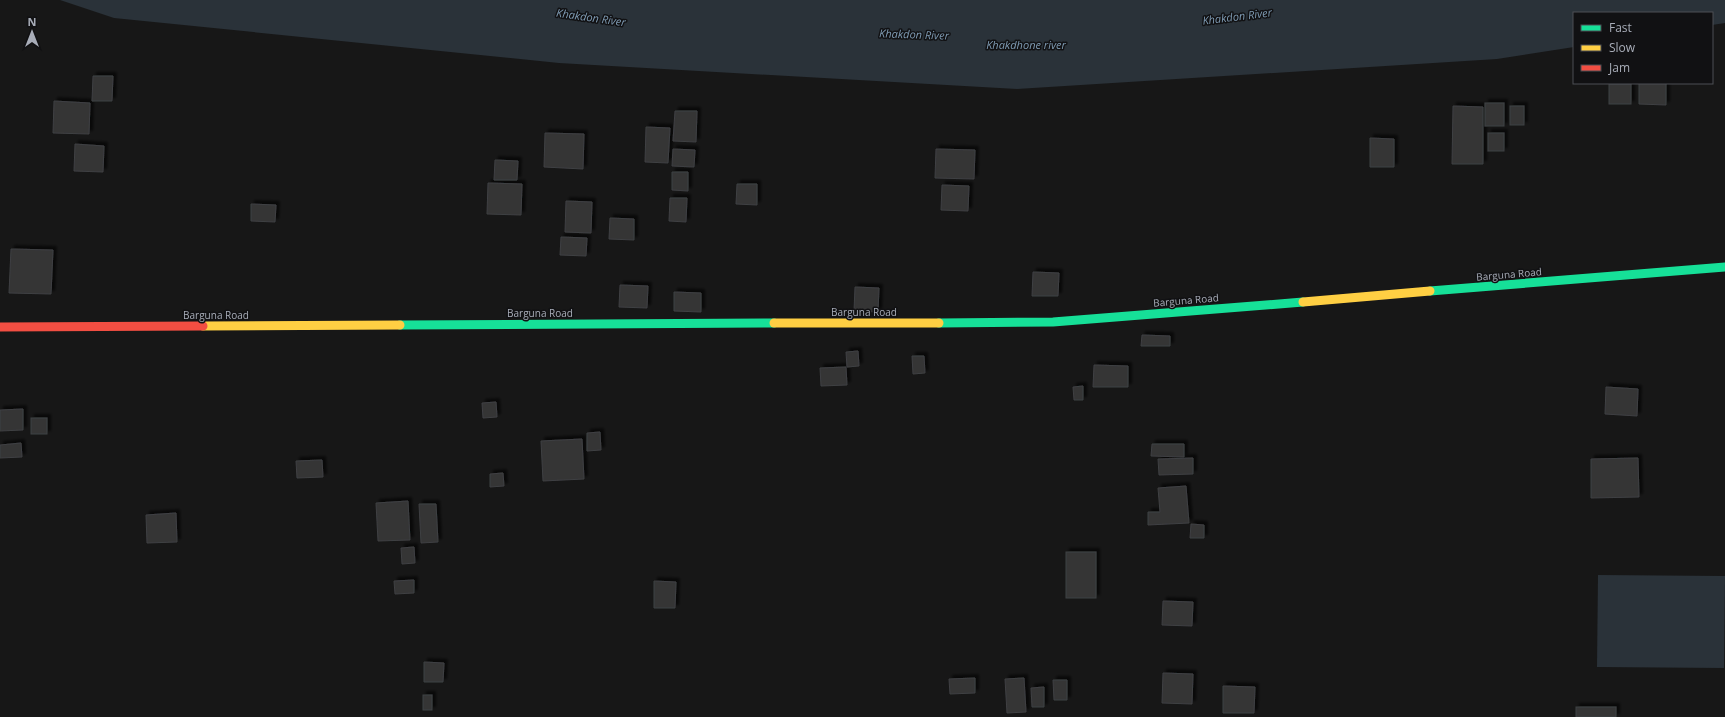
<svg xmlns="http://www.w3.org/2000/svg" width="1725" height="717" font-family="'Open Sans',sans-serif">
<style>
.water{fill:#2a3239}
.building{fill:#353536;stroke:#3f4043;filter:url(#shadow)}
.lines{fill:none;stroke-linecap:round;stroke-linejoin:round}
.fast{stroke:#16e098;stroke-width:9}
.slow{stroke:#ffcf43;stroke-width:9}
.jam{stroke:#f24e42;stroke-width:9}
.labels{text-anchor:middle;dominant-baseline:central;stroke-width:3;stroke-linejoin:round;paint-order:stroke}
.street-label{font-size:10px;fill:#a8adb8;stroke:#111113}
.water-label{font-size:11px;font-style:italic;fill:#7f9bb3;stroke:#111113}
</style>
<defs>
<filter id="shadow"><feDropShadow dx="3.5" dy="-3.5" stdDeviation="1" flood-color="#0009"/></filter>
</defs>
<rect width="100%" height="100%" fill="#171717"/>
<g class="water">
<polygon points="60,0 1725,0 1725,23 1712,25 1712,13 1574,13 1574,47 1497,59 1017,89 559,63 114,18"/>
<polygon points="1598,575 1725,576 1724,668 1597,667"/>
</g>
<g class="building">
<polygon points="93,76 113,76 112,101 92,101"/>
<polygon points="1639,83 1666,83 1666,105 1639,104"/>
<rect x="1609" y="84" width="22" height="20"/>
<polygon points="54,101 90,103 89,134 53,133"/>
<rect x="1485" y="103" width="19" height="23"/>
<polygon points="1453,106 1483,107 1483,164 1452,164"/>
<rect x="1510" y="106" width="14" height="19"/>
<polygon points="675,111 697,111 696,142 673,141"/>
<polygon points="646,127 670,128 668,163 645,162"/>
<polygon points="545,133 584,134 583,169 544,167"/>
<rect x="1488" y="133" width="16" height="18"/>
<polygon points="1370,138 1394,139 1394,167 1370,167"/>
<polygon points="75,144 104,146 103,172 74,171"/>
<polygon points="673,149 695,150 694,167 672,166"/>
<polygon points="936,149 975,150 974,179 935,178"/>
<polygon points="495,160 518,161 517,180 494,180"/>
<polygon points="672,172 688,172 688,191 672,190"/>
<polygon points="488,183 522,184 521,215 487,214"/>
<polygon points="737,184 757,184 757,205 736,204"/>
<polygon points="942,185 969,186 968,211 941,210"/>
<polygon points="670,198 687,198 686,222 669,221"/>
<polygon points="566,201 592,202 591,233 565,232"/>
<polygon points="251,204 276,205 275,222 251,221"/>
<polygon points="610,218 634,219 634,240 609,239"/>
<polygon points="561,237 587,238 586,256 560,255"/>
<polygon points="11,249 53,250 51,294 9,293"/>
<polygon points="1033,272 1059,273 1058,296 1032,296"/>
<polygon points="620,285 648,286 647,308 619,307"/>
<polygon points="855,287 879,288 878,312 854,311"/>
<polygon points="674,292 701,293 701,312 674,311"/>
<polygon points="1142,335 1170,336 1170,346 1141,346"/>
<polygon points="858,351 859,366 847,367 846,352"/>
<polygon points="912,356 924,356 925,373 913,374"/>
<polygon points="1094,365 1128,366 1128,387 1093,387"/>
<polygon points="846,367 847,385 821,386 820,368"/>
<polygon points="1083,386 1083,400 1074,400 1073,387"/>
<polygon points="1606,387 1638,389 1637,416 1605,414"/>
<polygon points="496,402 497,417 483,418 482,403"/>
<polygon points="23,409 23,430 0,431 0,410"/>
<rect x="31" y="418" width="16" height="16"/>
<polygon points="600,432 601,450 587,451 587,433"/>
<polygon points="582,439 584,479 543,481 541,441"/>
<polygon points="21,443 22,457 0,458 0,445"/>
<polygon points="1152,444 1184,444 1184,457 1151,456"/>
<polygon points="1193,458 1193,474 1159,475 1158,459"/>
<polygon points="1638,458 1639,497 1591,498 1591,459"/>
<polygon points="322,460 323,477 297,478 296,461"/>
<polygon points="503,473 504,486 490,487 490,474"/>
<polygon points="1186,486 1189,523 1148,525 1148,512 1160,512 1158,488"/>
<polygon points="408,501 410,540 378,541 376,503"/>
<polygon points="419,504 436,504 438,542 421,543"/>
<polygon points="176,513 177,542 147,543 146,515"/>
<polygon points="1191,524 1204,525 1204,538 1190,538"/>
<polygon points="414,547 415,563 402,564 401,548"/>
<rect x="1066" y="552" width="30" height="46"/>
<polygon points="414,580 414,593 395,594 394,581"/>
<polygon points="654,581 676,582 675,608 654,608"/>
<polygon points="1163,601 1193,602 1192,626 1162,625"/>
<polygon points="424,662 444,663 443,682 424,682"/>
<polygon points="1163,673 1193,674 1192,704 1162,703"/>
<polygon points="975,678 975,693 950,694 949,679"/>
<polygon points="1024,678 1026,712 1007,713 1005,679"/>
<polygon points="1053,680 1067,680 1067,700 1054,700"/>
<polygon points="1223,686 1255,687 1254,713 1223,713"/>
<polygon points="1044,687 1044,707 1032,707 1031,688"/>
<rect x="423" y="695" width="9" height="15"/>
<rect x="1576" y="707" width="40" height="10"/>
</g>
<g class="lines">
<g class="fast">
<polyline points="1430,291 1725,267"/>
<polyline points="939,323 1053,322 1303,302"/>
<polyline points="400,325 774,323"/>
</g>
<g class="slow">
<polyline points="1303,302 1430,291"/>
<polyline points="774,323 939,323"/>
<polyline points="203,326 400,325"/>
</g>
<polyline class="jam" points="0,327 203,326"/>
</g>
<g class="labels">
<g class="street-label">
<text transform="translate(1509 274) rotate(-5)">Barguna Road</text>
<text transform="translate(1186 300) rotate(-5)">Barguna Road</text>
<text x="864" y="312">Barguna Road</text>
<text x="540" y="313">Barguna Road</text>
<text x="216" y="315">Barguna Road</text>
</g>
<g class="water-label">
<text transform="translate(1237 16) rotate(-7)">Khakdon River</text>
<text transform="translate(591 17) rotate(8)">Khakdon River</text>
<text transform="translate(914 34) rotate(2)">Khakdon River</text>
<text x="1026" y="44">Khakdhone river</text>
</g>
</g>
<rect x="1573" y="12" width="140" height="72" fill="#111113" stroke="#4d4f55"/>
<rect x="1581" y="25" width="20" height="6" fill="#16e098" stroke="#4d4f55"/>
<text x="1609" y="32" font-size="12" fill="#a8adb8">Fast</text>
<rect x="1581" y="45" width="20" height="6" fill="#ffcf43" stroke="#4d4f55"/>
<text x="1609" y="52" font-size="12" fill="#a8adb8">Slow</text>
<rect x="1581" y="65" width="20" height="6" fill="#f24e42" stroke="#4d4f55"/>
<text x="1609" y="72" font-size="12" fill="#a8adb8">Jam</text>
<g transform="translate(32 32)" stroke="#111113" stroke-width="3" paint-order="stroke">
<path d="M0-3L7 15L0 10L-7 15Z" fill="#a8adb8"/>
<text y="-6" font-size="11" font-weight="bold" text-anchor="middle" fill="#a8adb8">N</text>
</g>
</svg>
